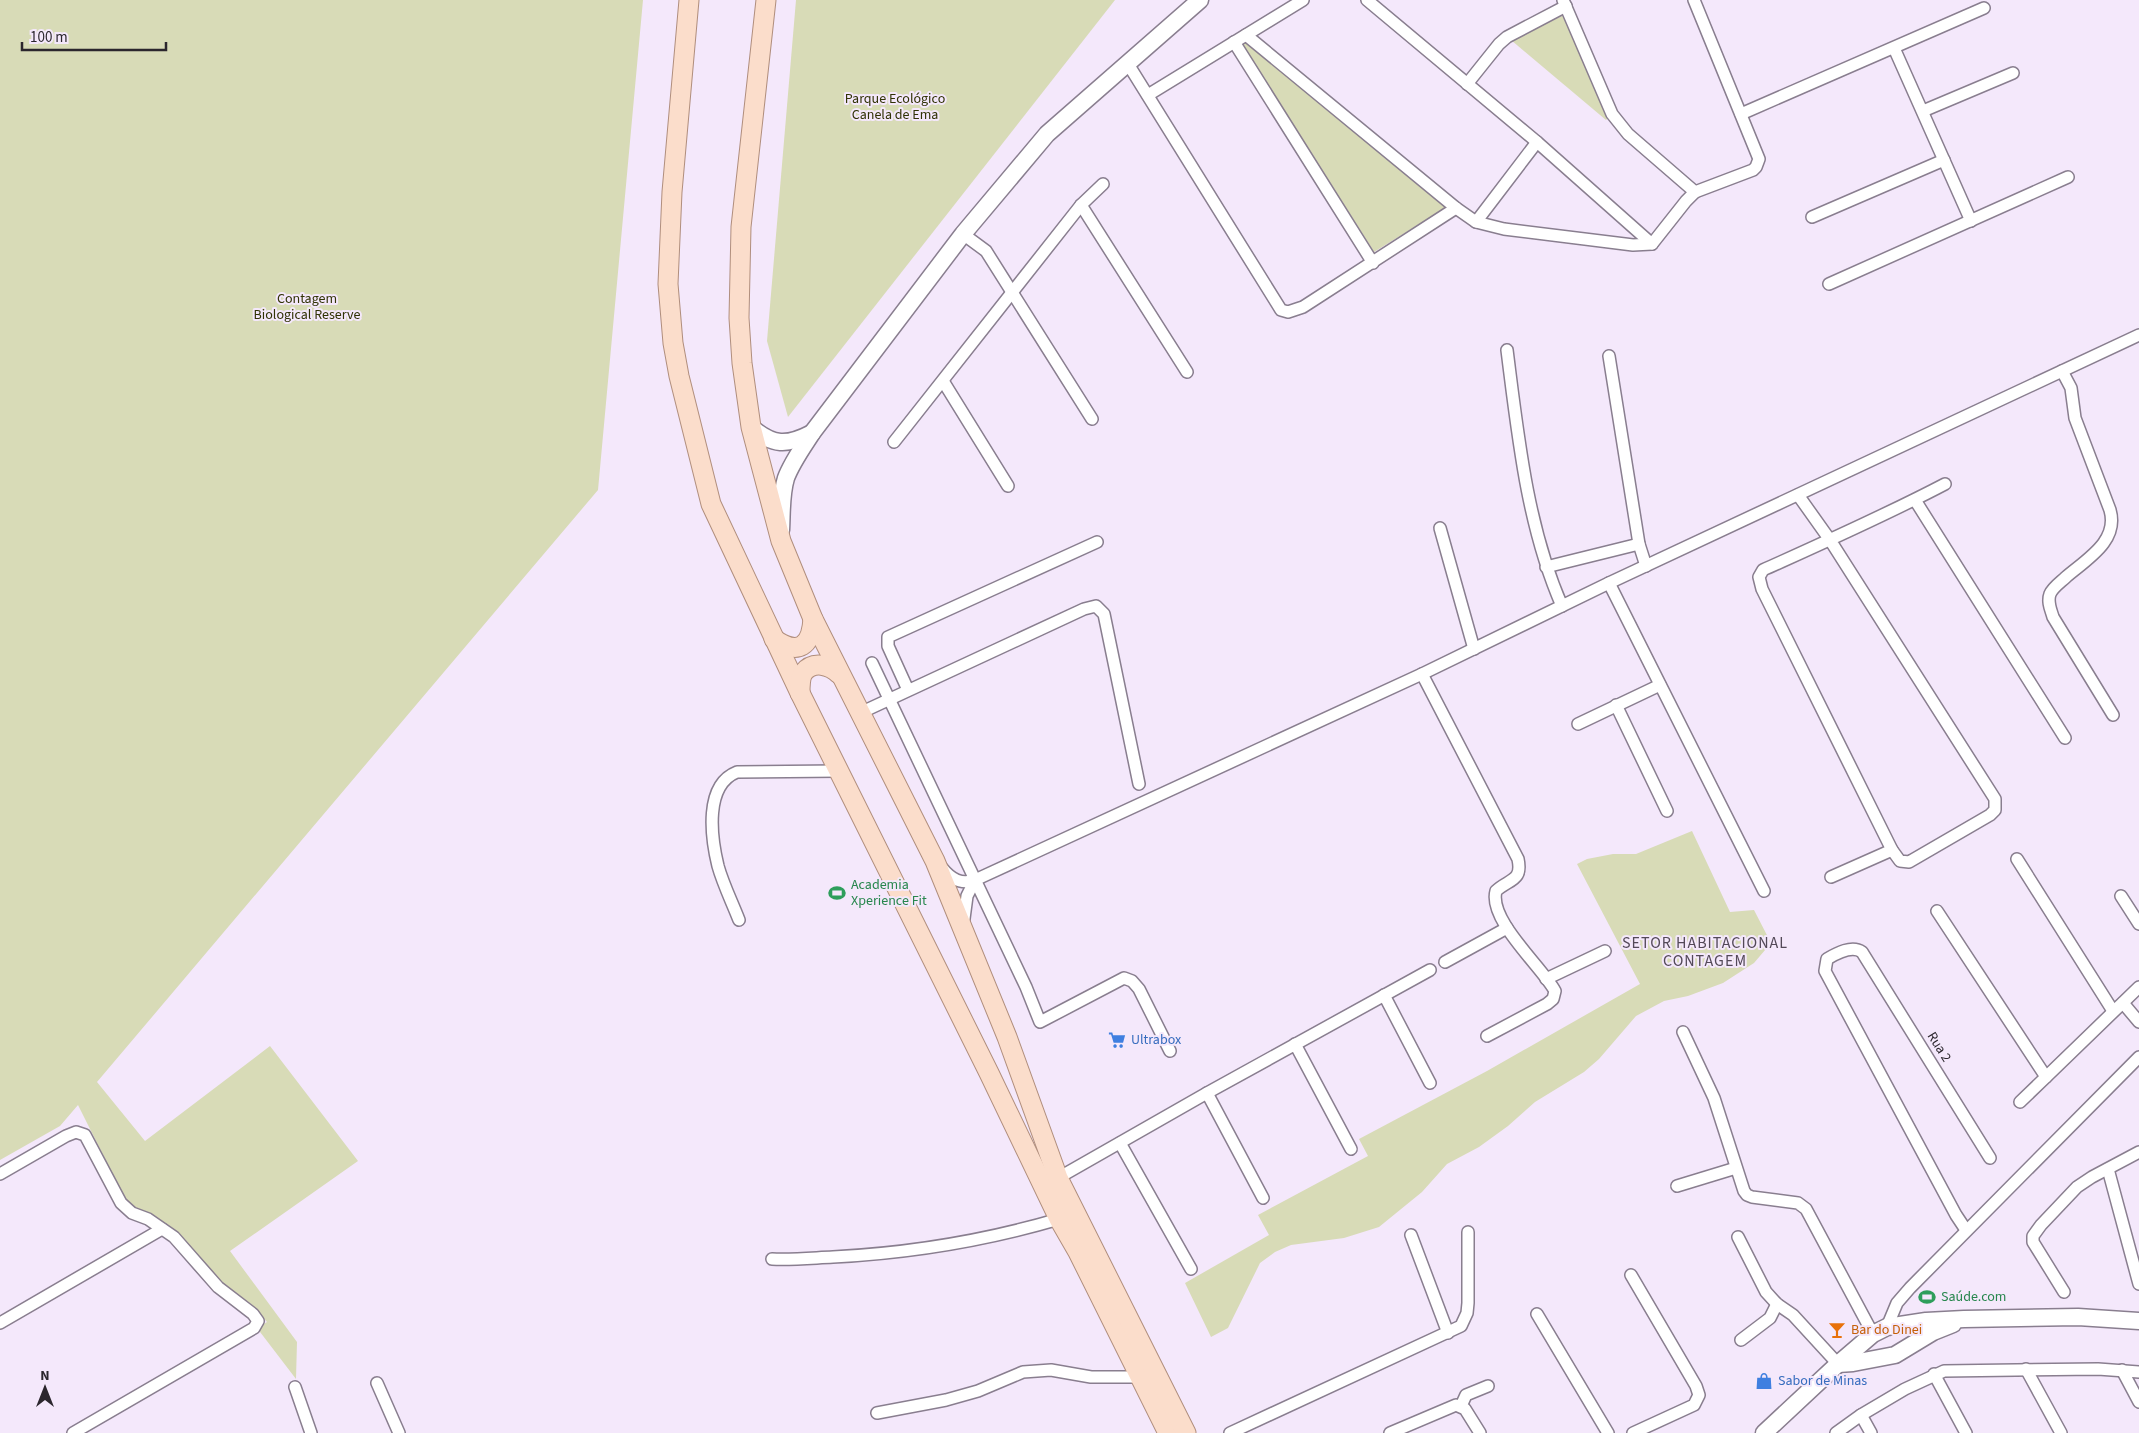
<svg xmlns="http://www.w3.org/2000/svg" width="2139" height="1433" font-family="'Source Sans 3',sans-serif">
<style>
.green{fill:#d8dbb7}
.lines{fill:none;stroke-linecap:round;stroke-linejoin:round}
.street-casing{stroke:#897e8f;stroke-width:14}
.secondary-casing{stroke:#897e8f;stroke-width:19}
.primary-casing{stroke:#b08e7d;stroke-width:21}
.street{stroke:#fff;stroke-width:11}
.secondary{stroke:#fff;stroke-width:16}
.primary{stroke:#fbddcb;stroke-width:19}
.labels{text-anchor:middle;dominant-baseline:central;stroke-width:4;stroke-linejoin:round;paint-order:stroke}
.park-label{font-size:14px;fill:#303204;stroke:#f4e8fb}
.leisure-label{font-size:14px;fill:#27864d;stroke:#f4e8fb;text-anchor:start}
.shop-label{font-size:14px;fill:#366cbe;stroke:#f4e8fb;text-anchor:start}
.street-label{font-size:14px;fill:#2b262d;stroke:#f4e8fb}
.food-label{font-size:14px;fill:#c56008;stroke:#f4e8fb;text-anchor:start}
.quarter-label{font-size:16px;letter-spacing:1px;fill:#534958;stroke:#f4e8fb}
</style>
<rect width="100%" height="100%" fill="#f4e8fb"/>
<g class="green">
<polygon points="0,0 643,0 598,490 97,1082 145,1141 270,1046 358,1161 230,1251 297,1342 296,1379 257,1328 267,1322 251,1304 223,1285 167,1224 135,1209 125,1199 78,1105 60,1126 0,1160"/>
<polygon points="796,0 1115,0 788,417 767,341"/>
<polygon points="1562,16 1566,17 1609,117 1606,120 1511,40"/>
<polygon points="1247,41 1447,207 1374,252 1242,44"/>
<polygon points="1692,831 1730,912 1754,910 1771,943 1754,963 1723,983 1688,996 1664,1001 1636,1016 1599,1059 1584,1072 1535,1102 1508,1126 1479,1147 1447,1164 1422,1192 1379,1227 1344,1238 1291,1245 1275,1252 1260,1263 1228,1328 1211,1337 1185,1283 1269,1235 1258,1215 1368,1156 1359,1139 1487,1071 1640,984 1577,864 1587,859 1613,854 1636,854"/>
</g>
<g class="lines">
<g class="street-casing">
<g id="street">
<polyline points="1367,0 1537,142 1652,244"/>
<polyline points="1563,0 1612,114 1628,134 1695,192 1753,170 1756,167 1759,159 1694,0"/>
<polyline points="1246,35 1456,208 1476,222 1504,229 1633,245 1652,244 1686,201 1695,192"/>
<polyline points="1234,42 1373,263"/>
<polyline points="1894,48 1971,221"/>
<polyline points="1128,64 1281,310 1288,312 1303,307 1456,208"/>
<polyline points="1467,84 1499,44 1507,37 1566,6"/>
<polyline points="1148,95 1303,0"/>
<polyline points="1923,111 2013,73"/>
<polyline points="1741,114 1984,8"/>
<polyline points="1081,205 1187,372"/>
<polyline points="1812,217 1944,160"/>
<polyline points="1476,222 1537,142"/>
<polyline points="963,234 986,251 1092,419"/>
<polyline points="1829,284 2068,177"/>
<path d="M1507 350C1518 436 1527 526 1562 606"/>
<polyline points="1609,356 1639,544 1646,566"/>
<path d="M2062 371 2071 388 2075 418 2110 510C2119 541 2087 559 2066 577 2061 582 2053 587 2050 594 2047 602 2051 610 2053 617L2113 715"/>
<polyline points="943,381 1008,486"/>
<polyline points="894,442 1081,205 1103,184"/>
<path d="M1798 495 1830 540 1995 799V810L1990 815 1909 862 1900 861 1892 850 1762 589 1759 577 1763 570C1825 542 1886 515 1945 484"/>
<polyline points="1915,500 2065,738"/>
<polyline points="1440,528 1474,649"/>
<polyline points="1546,567 1639,544"/>
<polyline points="1609,583 1764,891"/>
<polyline points="872,663 1026,987 1040,1022 1124,978 1132,981 1139,989 1170,1051"/>
<path d="M1422 674 1518 859C1523 882 1508 879 1496 891 1488 920 1542 967 1555 991L1553 999 1547 1004 1487 1036"/>
<polyline points="908,690 888,646 888,637 1097,542"/>
<polyline points="1616,705 1667,811"/>
<polyline points="860,713 1084,609 1096,606 1104,614 1139,784"/>
<polyline points="1578,724 1660,685"/>
<polyline points="2017,859 2113,1011"/>
<path d="M942 868C951 879 961 885 975 880L1422 674 1609 583 2139 335"/>
<polyline points="1831,877 1892,850"/>
<polyline points="2121,896 2139,924"/>
<polyline points="1937,911 2046,1077 2139,987"/>
<path d="M739 920C732 902 723 884 718 866 711 837 704 785 737 772L839 771"/>
<polyline points="963,926 967,896 975,880"/>
<polyline points="1445,962 1507,928"/>
<polyline points="1546,979 1605,951"/>
<polyline points="1384,995 1430,1083"/>
<polyline points="2123,1003 2139,1022"/>
<polyline points="1683,1032 1714,1098 1744,1191 1747,1195 1752,1197 1798,1203 1806,1209 1873,1334"/>
<polyline points="1295,1044 1351,1149"/>
<polyline points="1207,1093 1263,1198"/>
<polyline points="2020,1102 2046,1077"/>
<polyline points="1120,1143 1191,1269"/>
<polyline points="2108,1169 2139,1284"/>
<polyline points="0,1174 66,1136 76,1132 85,1135 121,1203 132,1213 148,1219 174,1237 218,1287 253,1314 258,1321 254,1328 73,1433"/>
<polyline points="1058,1178 1207,1093 1430,970"/>
<polyline points="1677,1186 1736,1168"/>
<path d="M1966 1230 1956 1215 1825 971 1827 959C1837 953 1852 945 1862 952L1990 1158"/>
<polyline points="1411,1235 1448,1333"/>
<polyline points="1738,1237 1766,1292 1777,1304 1793,1315 1838,1364"/>
<path d="M772 1259C792 1260 812 1258 833 1257 911 1253 984 1241 1059 1219"/>
<polyline points="1631,1275 1696,1386 1699,1395 1694,1405 1633,1433"/>
<polyline points="2064,1292 2033,1242 2033,1236 2041,1225 2077,1187 2092,1177 2139,1152"/>
<polyline points="1537,1314 1608,1433"/>
<polyline points="0,1323 162,1229"/>
<polyline points="1887,1327 1897,1303 1910,1288 2139,1057"/>
<polyline points="1741,1340 1770,1318 1777,1304"/>
<polyline points="2026,1369 2061,1433"/>
<polyline points="2122,1370 2139,1402"/>
<polyline points="1934,1374 1966,1433"/>
<polyline points="377,1383 399,1433"/>
<polyline points="295,1387 311,1433"/>
<polyline points="1461,1406 1466,1395 1488,1386"/>
<polyline points="877,1413 946,1400 978,1391 1023,1372 1051,1370 1091,1377 1141,1377"/>
<polyline points="1861,1415 1871,1433"/>
<polyline points="1230,1433 1461,1326 1467,1313 1468,1303 1468,1232"/>
<polyline points="1390,1433 1456,1405 1465,1409 1480,1433"/>
<polyline points="1836,1433 1861,1415 1905,1389 1944,1371 2098,1369 2139,1372"/>
</g>
</g>
<g class="secondary-casing">
<g id="secondary">
<path d="M751 427C773 446 787 446 812 433"/>
<path d="M781 530C782 513 781 494 786 478 792 462 803 447 812 433L963 234 1047 134 1200 0"/>
<polyline points="1838,1364 1853,1363 1895,1355 1933,1332 1953,1324"/>
<polyline points="1764,1433 1838,1364 1873,1334 1887,1327 1926,1321 1964,1319 2078,1317 2139,1321"/>
</g>
</g>
<g class="primary-casing">
<g id="primary">
<polyline points="689,0 672,192 668,284 673,343 679,376 711,504 800,693 989,1073 1059,1219 1078,1252 1168,1433"/>
<polyline points="766,0 741,227 739,318 742,363 751,427 781,541 813,619 935,861 1007,1037 1058,1178 1186,1433"/>
<path d="M774 639C799 656 811 646 813 619"/>
<path d="M800 693C800 687 800 678 803 673 813 660 830 665 839 674"/>
</g>
</g>
<use href="#street" class="street"/>
<use href="#secondary" class="secondary"/>
<use href="#primary" class="primary"/>
</g>
<defs>
<g id="stadium-bare" transform="scale(1.35)"><path d="M0-5a6.5 5 0 1 0 0 10a6.5 5 0 1 0 0-10ZM-3.5-1.8h7v3.6h-7Z" fill="#2e9e5b" stroke="#f4e8fb" stroke-width="2.5" paint-order="stroke"/></g>
<g id="supermarket-bare" transform="scale(1.35)"><path d="M-6-5.5h2.5l.6 2H6L4.5 2H-2.5L-4.4-4H-6ZM-1.5 3.2a1.3 1.3 0 1 0 .1 0ZM3 3.2a1.3 1.3 0 1 0 .1 0Z" fill="#3f7fe0" stroke="#f4e8fb" stroke-width="2.5" paint-order="stroke"/></g>
<g id="bar-bare" transform="scale(1.35)"><path d="M-6-5H6L.8 .8V4.5H3.5V6h-7V4.5H-.8V.8Z" fill="#e8710a" stroke="#f4e8fb" stroke-width="2.5" paint-order="stroke"/></g>
<g id="shop-bare" transform="scale(1.35)"><path d="M-5-2.5h2.3a2.7 3.5 0 0 1 5.4 0H5L5.5 6h-11ZM-1.5-2.5h3a1.5 2.3 0 0 0-3 0Z" fill="#3f7fe0" stroke="#f4e8fb" stroke-width="2.5" paint-order="stroke"/></g>
</defs>
<g fill-rule="evenodd">
<use href="#stadium-bare" x="837" y="893"/>
<use href="#supermarket-bare" x="1117" y="1040"/>
<use href="#stadium-bare" x="1927" y="1297"/>
<use href="#bar-bare" x="1837" y="1330"/>
<use href="#shop-bare" x="1764" y="1381"/>
</g>
<g class="labels">
<g class="park-label">
<text x="895" y="99">Parque Ecológico<tspan x="895" dy="16">Canela de Ema</tspan></text>
<text x="307" y="299">Contagem<tspan x="307" dy="16">Biological Reserve</tspan></text>
</g>
<g class="leisure-label">
<text x="851" y="885">Academia<tspan x="851" dy="16">Xperience Fit</tspan></text>
<text x="1941" y="1297">Saúde.com</text>
</g>
<g class="shop-label">
<text x="1131" y="1040">Ultrabox</text>
<text x="1778" y="1381">Sabor de Minas</text>
</g>
<g class="street-label">
<text transform="translate(1939 1047) rotate(58)">Rua 2</text>
</g>
<g class="food-label">
<text x="1851" y="1330">Bar do Dinei</text>
</g>
<g class="quarter-label">
<text x="1705" y="943">SETOR HABITACIONAL<tspan x="1705" dy="18">CONTAGEM</tspan></text>
</g>
</g>
<g transform="translate(45 1388)" stroke="#f4e8fb" stroke-width="4" paint-order="stroke">
<path d="M0-4L9 19L0 12L-9 19Z" fill="#2b262d"/>
<text y="-8" font-size="14" font-weight="bold" text-anchor="middle" fill="#2b262d">N</text>
</g>
<path d="M22 42v8h144v-8" fill="none" stroke="#2b262d" stroke-width="2.5"/>
<text x="30" y="42" font-size="15" fill="#2b262d" stroke="#f4e8fb" stroke-width="4" paint-order="stroke">100 m</text>
</svg>
